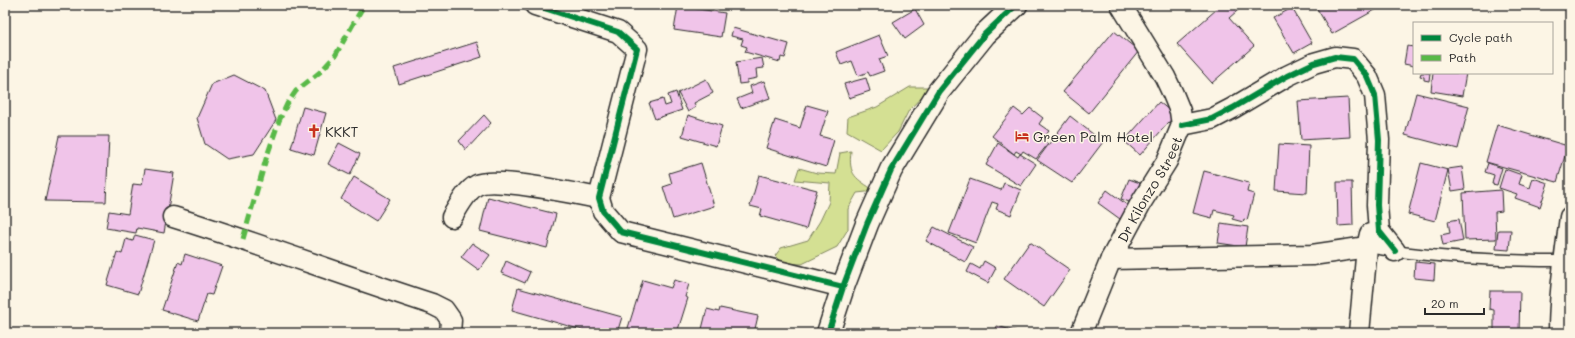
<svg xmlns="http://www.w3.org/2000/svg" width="1575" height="338" font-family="Mali,sans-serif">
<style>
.green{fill:#d4e093;stroke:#80865f}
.building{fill:#f0c4e9;stroke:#2b2b2b}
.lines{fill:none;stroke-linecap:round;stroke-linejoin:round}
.service-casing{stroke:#2b2b2b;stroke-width:13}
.minor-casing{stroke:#2b2b2b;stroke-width:23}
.tertiary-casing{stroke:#2b2b2b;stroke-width:25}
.service{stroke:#fcf5e5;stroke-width:10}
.minor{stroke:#fcf5e5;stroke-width:20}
.tertiary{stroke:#fcf5e5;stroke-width:22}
.quiet{stroke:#58b947;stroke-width:5;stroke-dasharray:10 5;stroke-linecap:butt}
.cycleway-casing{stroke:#fcf5e5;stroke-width:8}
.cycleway{stroke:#00873e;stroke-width:6}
.labels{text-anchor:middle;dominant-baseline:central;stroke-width:3;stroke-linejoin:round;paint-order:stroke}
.poi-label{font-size:14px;fill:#2b2b2b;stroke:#fcf5e5;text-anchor:start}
.street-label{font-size:14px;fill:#2b2b2b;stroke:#fcf5e5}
</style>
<rect width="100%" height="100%" fill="#fcf5e5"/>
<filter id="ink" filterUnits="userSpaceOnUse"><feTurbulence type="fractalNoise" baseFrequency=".025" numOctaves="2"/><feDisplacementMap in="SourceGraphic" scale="8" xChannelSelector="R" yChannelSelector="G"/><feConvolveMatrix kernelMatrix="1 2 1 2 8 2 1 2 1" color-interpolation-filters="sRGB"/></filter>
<g filter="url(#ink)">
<g class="green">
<polygon points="910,87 931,87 909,110 898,132 881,150 847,131 848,117 877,107"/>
<path d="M851 151C848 176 856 178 875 191L857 193 848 209V229L837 247 802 264 782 263 775 256 781 248 808 240 820 221 829 202 830 183 795 180 799 168 817 173 836 174 840 153Z"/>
</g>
<g class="building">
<polygon points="767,5 781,5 780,9"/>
<polygon points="1213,5 1244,5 1229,18 1254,46 1212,83 1177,44 1217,9"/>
<polygon points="1315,5 1384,5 1332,34"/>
<polygon points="678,6 725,13 721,37 674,30"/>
<polygon points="1292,8 1312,43 1294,53 1273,18"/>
<polygon points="915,9 924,25 905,39 893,22"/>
<polygon points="733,28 789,44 785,58 781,57 780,62 745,52 747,47 741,45 743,39 731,36"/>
<polygon points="1114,31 1139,51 1089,113 1063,92"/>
<polygon points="879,35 888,56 879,59 884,71 870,76 868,72 858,76 852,61 841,65 836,52"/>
<polygon points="477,42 482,57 399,84 394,68"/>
<polygon points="1407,46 1414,47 1414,66 1404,64"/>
<polygon points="762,58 764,68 756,69 757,78 747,80 747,83 739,84 736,62"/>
<polygon points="1421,73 1430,73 1429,81 1424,80 1424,77 1420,76"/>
<polygon points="1433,73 1466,73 1462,96 1431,91"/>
<polygon points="234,75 265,91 276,120 254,154 227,159 205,144 197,118 212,84"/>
<polygon points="866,78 870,91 849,98 844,84"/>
<polygon points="706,79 713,93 694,103 696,107 688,112 678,93"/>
<polygon points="764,81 770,98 741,108 737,99 752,93 750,86"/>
<polygon points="676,92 682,110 655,119 649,103 663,99 665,106 671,104 668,95"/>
<polygon points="1416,93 1469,106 1458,149 1405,135"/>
<polygon points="1348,98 1350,137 1301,140 1298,101"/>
<polygon points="1159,102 1175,115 1140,155 1124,141"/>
<polygon points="807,105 828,111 820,136 834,140 826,167 766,148 775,120 800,128"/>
<polygon points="303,107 326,113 314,155 291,148"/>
<polygon points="1014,108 1023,115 1030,108 1043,118 1039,124 1049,131 1042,140 1048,144 1036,159 1023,151 1021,154 1016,151 1014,154 992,136"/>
<polygon points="484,115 491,123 466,150 459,141"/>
<polygon points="688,115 722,126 716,146 682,136"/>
<polygon points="1070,116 1103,142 1072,183 1037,160"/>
<polygon points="1497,125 1568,146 1557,182 1486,162"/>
<polygon points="59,136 109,136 106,202 45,201"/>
<polygon points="339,143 360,154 350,175 328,164"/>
<polygon points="998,143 1018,157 1020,154 1036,164 1021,186 986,165"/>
<polygon points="1279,144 1309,146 1307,193 1276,191"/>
<polygon points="701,163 714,206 673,219 663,187 672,184 669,173"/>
<polygon points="1421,163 1448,170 1435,221 1408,214"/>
<polygon points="1488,163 1502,168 1497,185 1492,184 1494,175 1485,172"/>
<polygon points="1462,167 1465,189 1452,191 1448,169"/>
<polygon points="145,169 174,173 164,233 137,228 136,233 106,228 109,211 128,214 133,184 142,185"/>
<polygon points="1505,169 1522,175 1519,184 1530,188 1533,178 1548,183 1540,207 1515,198 1517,194 1499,188"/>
<polygon points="1204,171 1249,183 1247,192 1254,194 1247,220 1244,219 1243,222 1232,219 1234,215 1214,210 1212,218 1193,213"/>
<polygon points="759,175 817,190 806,229 760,216 762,209 750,206"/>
<polygon points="354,177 390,199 376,221 341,199"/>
<polygon points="970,179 1001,190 1004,183 1021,190 1011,215 996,209 998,204 992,202 976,243 949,233"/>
<polygon points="1129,179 1140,183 1132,203 1121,199"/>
<polygon points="1337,182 1352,182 1353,225 1338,226"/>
<polygon points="1107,190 1130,207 1120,219 1098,203"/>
<polygon points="1501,190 1502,211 1495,212 1496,239 1465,240 1463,193"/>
<polygon points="488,197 556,214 547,248 480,231"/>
<polygon points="1459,219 1463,241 1443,245 1441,235 1450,233 1448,221"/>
<polygon points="1221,223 1248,227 1245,247 1218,243"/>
<polygon points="934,227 973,247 965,262 926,241"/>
<polygon points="1498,230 1511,230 1509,250 1496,249"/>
<polygon points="135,235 154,240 138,294 107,285 117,252 122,254 126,239 133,241"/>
<polygon points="1030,242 1070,270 1044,307 1004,279"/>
<polygon points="472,243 490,255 479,270 461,257"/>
<polygon points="185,254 222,266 212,295 207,294 198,321 162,310 178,262 182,264"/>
<polygon points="506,261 530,272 525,283 501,273"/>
<polygon points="984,261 996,268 988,283 967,272 971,264 980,269"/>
<polygon points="1415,262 1435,264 1434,280 1414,278"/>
<polygon points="643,280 671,288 674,280 689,284 685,297 688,298 677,333 632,333 627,331"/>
<polygon points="518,288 622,317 617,333 593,333 512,310"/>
<polygon points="1490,291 1520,291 1519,333 1494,333 1494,310 1489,309"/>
<polygon points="720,308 758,316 754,333 701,333 707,309 719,312"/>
<polygon points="997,326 1022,333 995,333"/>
</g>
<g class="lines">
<g class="service-casing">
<path id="service" d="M1367 247C1432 258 1498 261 1564 261"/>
</g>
<g class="minor-casing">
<g id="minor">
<polyline points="535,5 618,32 637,49 599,198 603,211 621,232 843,287"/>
<polyline points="1182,125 1212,119 1233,108 1287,76 1314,63 1335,57 1353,59 1367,76 1375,95 1379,140 1377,205 1379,231 1395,251"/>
<path d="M173 217C260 244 345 276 432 304L444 310 451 320 450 333"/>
<path d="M452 217C459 206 466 191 477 185 493 176 576 194 599 198"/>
<polyline points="1111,259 1312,255 1367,247"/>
<path id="s1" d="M1081 333 1111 259 1142 201 1167 161 1182 125 1180 111 1173 94 1165 77 1121 5"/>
<polyline points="1359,333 1367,247 1370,234"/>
<path d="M1559 333C1559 294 1565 256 1570 217"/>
</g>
</g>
<g class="tertiary-casing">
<polyline id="tertiary" points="828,333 843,287 867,224 891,170 939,91 985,34 1016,5"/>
</g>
<use href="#service" class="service"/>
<use href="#minor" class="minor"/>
<use href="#tertiary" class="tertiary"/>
<polyline class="quiet" points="243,239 266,159 279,121 287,104 296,91 320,72 335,56 364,5"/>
<g class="cycleway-casing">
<g id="cycleway">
<polyline points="535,5 618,32 637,49 599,198 603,211 621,232 843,287"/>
<polyline points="1182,125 1212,119 1233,108 1287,76 1314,63 1335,57 1353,59 1367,76 1375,95 1379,140 1377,205 1379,231 1395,251"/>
<polyline points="828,333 843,287 867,224 891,170 939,91 985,34 1016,5"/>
</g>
</g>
<use href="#cycleway" class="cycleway"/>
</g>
</g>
<defs>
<g id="church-bare" transform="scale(1.08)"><path d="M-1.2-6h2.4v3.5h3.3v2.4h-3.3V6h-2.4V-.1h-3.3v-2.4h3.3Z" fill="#c8321e" stroke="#fcf5e5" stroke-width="2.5" paint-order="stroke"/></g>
<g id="hotel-bare" transform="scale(1.08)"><path d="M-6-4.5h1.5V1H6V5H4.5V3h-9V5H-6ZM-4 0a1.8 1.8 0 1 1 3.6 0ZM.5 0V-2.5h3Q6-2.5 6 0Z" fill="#c8321e" stroke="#fcf5e5" stroke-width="2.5" paint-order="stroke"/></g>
</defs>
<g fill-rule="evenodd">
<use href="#church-bare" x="314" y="131"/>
<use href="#hotel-bare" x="1022" y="136"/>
</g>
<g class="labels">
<g class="poi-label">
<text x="325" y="131">KKKT</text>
<text x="1033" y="136">Green Palm Hotel</text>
</g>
<g class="street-label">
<text stroke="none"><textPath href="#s1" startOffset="160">Dr Kilonzo Street</textPath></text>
</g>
</g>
<rect width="1575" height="338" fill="none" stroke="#fcf5e5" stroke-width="20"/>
<rect x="10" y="10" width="1555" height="318" fill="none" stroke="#2b2b2b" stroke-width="1.5" filter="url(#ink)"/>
<rect x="1413" y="22" width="140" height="52" fill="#fcf5e5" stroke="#a8a49b"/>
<rect x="1421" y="35" width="20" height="6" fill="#00873e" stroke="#a8a49b"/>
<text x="1449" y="42" font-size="12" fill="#2b2b2b">Cycle path</text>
<rect x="1421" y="55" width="20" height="6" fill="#58b947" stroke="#a8a49b"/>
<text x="1449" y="62" font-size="12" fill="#2b2b2b">Path</text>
<path d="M1425 308v6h59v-6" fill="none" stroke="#2b2b2b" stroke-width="2"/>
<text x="1431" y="308" font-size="12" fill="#2b2b2b" stroke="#fcf5e5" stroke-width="3" paint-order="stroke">20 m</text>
</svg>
